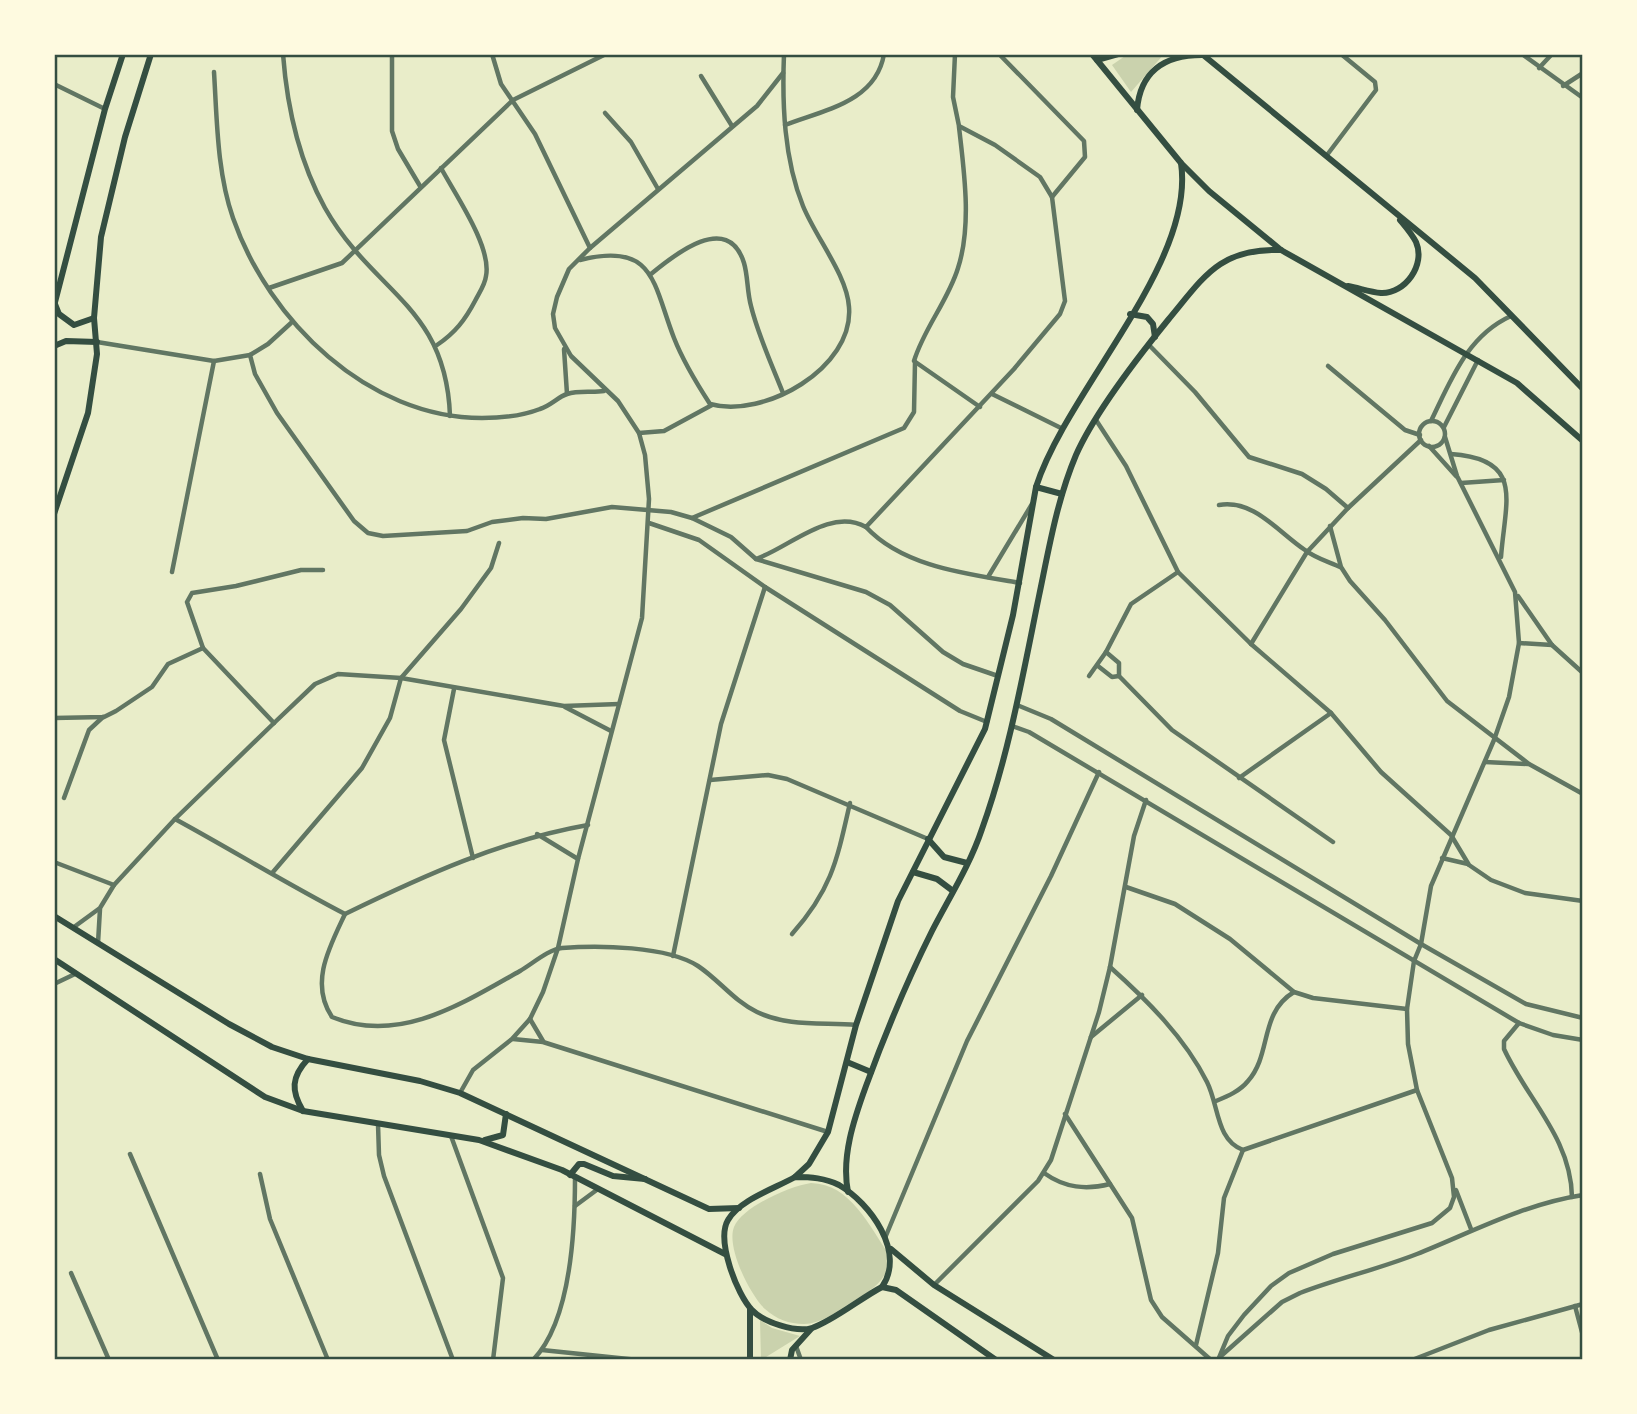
<svg xmlns="http://www.w3.org/2000/svg" width="1637" height="1414" font-family="'Space Grotesk',sans-serif">
<style>
.green{fill:#cad2ad}
.lines{fill:none;stroke-linecap:round;stroke-linejoin:round}
.minor{stroke:#617663;stroke-width:4.5}
.secondary{stroke:#344e41;stroke-width:6}
.neatline{fill:none;stroke:#344e41;stroke-width:2.5}
</style>
<rect width="100%" height="100%" fill="#e9edc9"/>
<g class="green">
<polygon points="1128,54 1164,54 1131,92 1112,65"/>
<path d="M811 1183C851 1184 869 1226 890 1256 887 1282 873 1289 852 1302 837 1311 821 1324 804 1324 789 1324 776 1319 765 1309 750 1295 726 1247 734 1227 742 1207 790 1186 811 1183Z"/>
<polygon points="760,1320 772,1328 800,1336 761,1360"/>
</g>
<g class="lines">
<g class="minor">
<path d="M283 54C287 107 299 161 325 208 373 293 446 305 450 416"/>
<polyline points="392,54 392,131 398,149 420,186"/>
<polyline points="492,54 501,84 535,134 590,248"/>
<polyline points="999,54 1084,141 1085,157 1052,197"/>
<polyline points="1522,54 1583,98"/>
<polyline points="1539,68 1552,54"/>
<path d="M214 72C217 120 217 172 233 218 269 321 368 418 482 418 501 418 522 416 540 409 550 406 558 397 567 394 579 390 593 393 604 391"/>
<polyline points="701,76 732,126"/>
<polyline points="54,84 105,109"/>
<polyline points="1563,86 1583,73"/>
<polyline points="605,113 631,142 658,189"/>
<path d="M785 125C824 110 876 102 884 54"/>
<path d="M959 127C964 171 972 225 958 268 948 301 924 328 914 361L980 407"/>
<polyline points="1327,155 1376,90 1375,82 1341,54"/>
<path d="M580 260C655 241 653 284 674 338 683 361 697 384 710 404 764 419 854 368 849 307 847 275 816 238 803 206 784 159 782 104 784 54"/>
<path d="M651 274C674 255 728 211 744 263 748 276 747 292 751 306 758 335 772 365 783 393"/>
<polyline points="269,288 342,263 513,100 606,54"/>
<polyline points="291,323 268,344 250,355 255,374 277,413 354,521 368,533 383,536 467,531 492,522 523,518 546,519 612,507 671,512 692,518 731,537 756,559 866,592 890,605 943,652 963,664 998,676"/>
<polyline points="97,342 214,361 250,355"/>
<path d="M437 345C455 333 465 320 475 301 479 293 485 285 486 276 492 247 455 194 441 168"/>
<polyline points="1149,345 1195,392 1249,457 1302,474 1326,489 1348,508"/>
<polyline points="564,349 567,394"/>
<polyline points="1328,366 1405,430 1420,435"/>
<polyline points="992,394 1061,428"/>
<polyline points="1096,420 1126,466 1178,572 1251,644 1331,713 1381,772 1451,835 1469,865 1491,880 1525,893 1583,901"/>
<path d="M1431 421C1451 380 1467 336 1511 316"/>
<circle cx="1432" cy="434" r="13"/>
<polyline points="1444,427 1478,360"/>
<polyline points="639,433 664,431 712,405"/>
<polyline points="1429,446 1456,476"/>
<path d="M1451 454C1525 459 1505 501 1501 557"/>
<polyline points="1461,483 1504,480"/>
<path d="M1219 505C1254 499 1278 532 1305 550 1315 558 1329 562 1340 567"/>
<polyline points="692,518 904,428 914,412 915,362"/>
<polyline points="649,523 699,540 765,587 960,711 987,722"/>
<polyline points="1330,526 1341,567 1350,581 1385,620 1447,701 1529,764 1583,794"/>
<path d="M866 527C903 567 968 574 1020 583"/>
<path d="M756 559C790 547 830 507 866 527L1014 369 1060 314 1065 301 1052 197 1040 177 995 145 959 126 953 97 955 54"/>
<polyline points="172,572 214,361"/>
<polyline points="988,577 1032,504"/>
<polyline points="1518,596 1552,645 1583,673"/>
<polyline points="1519,643 1552,645"/>
<polyline points="1251,644 1307,552 1348,508 1421,440"/>
<polyline points="1106,652 1119,663 1119,676 1172,730 1333,842"/>
<polyline points="1098,666 1112,677 1119,676"/>
<polyline points="1089,676 1106,652 1131,604 1178,572"/>
<polyline points="454,689 444,740 473,858"/>
<polyline points="1017,705 1051,719 1421,944 1526,1004 1583,1018"/>
<polyline points="565,707 611,731"/>
<polyline points="54,718 104,717 116,711 152,687 168,664 203,648"/>
<polyline points="274,723 203,648 187,602 192,593 236,586 301,570 323,570"/>
<polyline points="1012,726 1029,732 1519,1023 1553,1035 1583,1040"/>
<polyline points="1485,762 1528,764"/>
<polyline points="1239,778 1331,713"/>
<polyline points="710,780 768,775 787,779 928,839"/>
<polyline points="64,798 89,730 103,717"/>
<path d="M175 819C232 850 287 884 345 914"/>
<path d="M588 825C502 840 423 876 345 914 330 946 309 983 332 1017 399 1045 463 1003 520 971 532 964 549 949 562 948 598 945 667 946 698 966 719 980 734 1001 757 1012 788 1027 824 1022 856 1025"/>
<polyline points="537,834 578,859"/>
<polyline points="1442,858 1468,864"/>
<polyline points="54,862 114,885"/>
<polyline points="273,872 362,768 390,718 401,678 461,609 491,568 499,543"/>
<polyline points="1126,887 1175,904 1230,939 1294,992 1313,998 1407,1009"/>
<polyline points="74,927 100,908 114,885 175,819 274,723 315,684 338,674 401,678 564,706 619,704"/>
<path d="M792 934C832 889 837 860 850 803"/>
<polyline points="98,943 100,909"/>
<polyline points="673,956 721,724 765,587"/>
<path d="M1110 967C1147 1000 1185 1038 1207 1082 1219 1106 1216 1140 1243 1150L1417 1090"/>
<polyline points="54,984 75,974"/>
<polyline points="530,1019 543,1041"/>
<path d="M1519 1023 1504 1041V1049C1527 1099 1571 1138 1572 1197"/>
<polyline points="1091,1037 1142,995"/>
<polyline points="513,1039 543,1042 828,1132"/>
<polyline points="460,1093 473,1070 512,1039 530,1019 543,992 558,948 578,859 642,618 649,499 645,455 639,433 618,401 571,356 555,328 553,314 557,297 569,269 590,248 757,106 783,73"/>
<path d="M1216 1101C1228 1096 1240 1091 1248 1081 1272 1054 1259 1013 1294 992"/>
<polyline points="1065,1114 1132,1218 1151,1300 1162,1317 1211,1360"/>
<polyline points="378,1124 379,1155 384,1176 453,1360"/>
<polyline points="451,1136 503,1278 493,1360"/>
<polyline points="130,1154 218,1360"/>
<path d="M1044 1173C1065 1188 1086 1190 1110 1184"/>
<polyline points="260,1174 270,1219 328,1360"/>
<polyline points="1456,1190 1471,1229"/>
<polyline points="575,1206 598,1189"/>
<polyline points="885,1238 967,1041 1051,876 1099,772"/>
<polyline points="71,1273 109,1360"/>
<polyline points="934,1285 1038,1181 1051,1160 1099,1012 1110,967 1134,836 1146,800"/>
<polyline points="1575,1306 1583,1336"/>
<polyline points="1196,1345 1218,1253 1224,1198 1243,1150"/>
<polyline points="796,1346 801,1360"/>
<polyline points="542,1350 638,1360"/>
<path d="M1221 1356 1282 1302 1300 1293C1339 1278 1379 1269 1417 1254 1472 1232 1524 1204 1583 1195"/>
<path d="M533 1360C571 1321 575 1230 575 1178"/>
<polyline points="1218,1360 1228,1336 1244,1315 1271,1286 1289,1273 1333,1254 1432,1223 1450,1208 1454,1197 1452,1178 1417,1090 1408,1044 1407,1009 1414,961 1421,944 1431,886 1494,740 1509,697 1519,643 1515,592 1457,476 1445,437"/>
<polyline points="1412,1360 1489,1330 1583,1304"/>
</g>
<g class="secondary">
<polyline points="1092,54 1181,163 1209,191 1281,250 1517,383 1583,441"/>
<polyline points="1202,54 1475,278 1583,389"/>
<polyline points="1097,60 1118,54"/>
<path d="M1137 110C1140 72 1164 55 1202 55"/>
<path d="M1348 286C1359 288 1370 292 1381 293 1405 294 1426 265 1416 242 1412 234 1405 226 1400 220"/>
<polyline points="55,304 59,314 74,325 94,318"/>
<polyline points="54,306 105,109 123,54"/>
<polyline points="1130,314 1147,317 1153,324 1155,337"/>
<polyline points="54,346 66,341 97,342"/>
<polyline points="1036,487 1062,494"/>
<polyline points="54,514 88,413 97,354 94,318 101,237 125,137 151,54"/>
<polyline points="928,839 944,857 967,863"/>
<polyline points="913,872 937,879 953,891"/>
<polyline points="54,916 229,1024 272,1047 308,1059 420,1081 460,1093 709,1209 739,1208"/>
<polyline points="54,959 265,1097 303,1111 479,1140 562,1170 725,1254"/>
<polyline points="847,1062 871,1072"/>
<path d="M303 1111C291 1091 291 1077 308 1059"/>
<polyline points="485,1140 503,1135 506,1114"/>
<polyline points="570,1175 579,1164 584,1164 613,1176 645,1179"/>
<path d="M795 1177 809 1164 828 1132 856 1025 898 901 985 729 1013 615 1036 487C1067 390 1196 263 1181 163"/>
<path d="M795 1177C811 1177 825 1178 839 1185 870 1203 906 1252 882 1287 861 1298 833 1321 812 1328 796 1333 763 1322 752 1310 737 1295 716 1240 728 1220 739 1200 776 1188 795 1177Z"/>
<path d="M848 1192C841 1157 854 1119 866 1086 885 1034 907 981 932 931 949 898 970 865 982 829 1009 754 1023 674 1039 596 1049 548 1057 500 1076 455 1095 412 1138 357 1168 320 1204 277 1219 248 1281 250"/>
<polyline points="891,1249 934,1285 1054,1360"/>
<polyline points="882,1287 896,1290 996,1360"/>
<polyline points="750,1309 750,1360"/>
<polyline points="790,1360 792,1350 811,1329"/>
</g>
</g>
<rect width="1637" height="1414" fill="none" stroke="#fefae0" stroke-width="112"/>
<rect x="56" y="56" width="1525" height="1302" class="neatline"/>
</svg>
